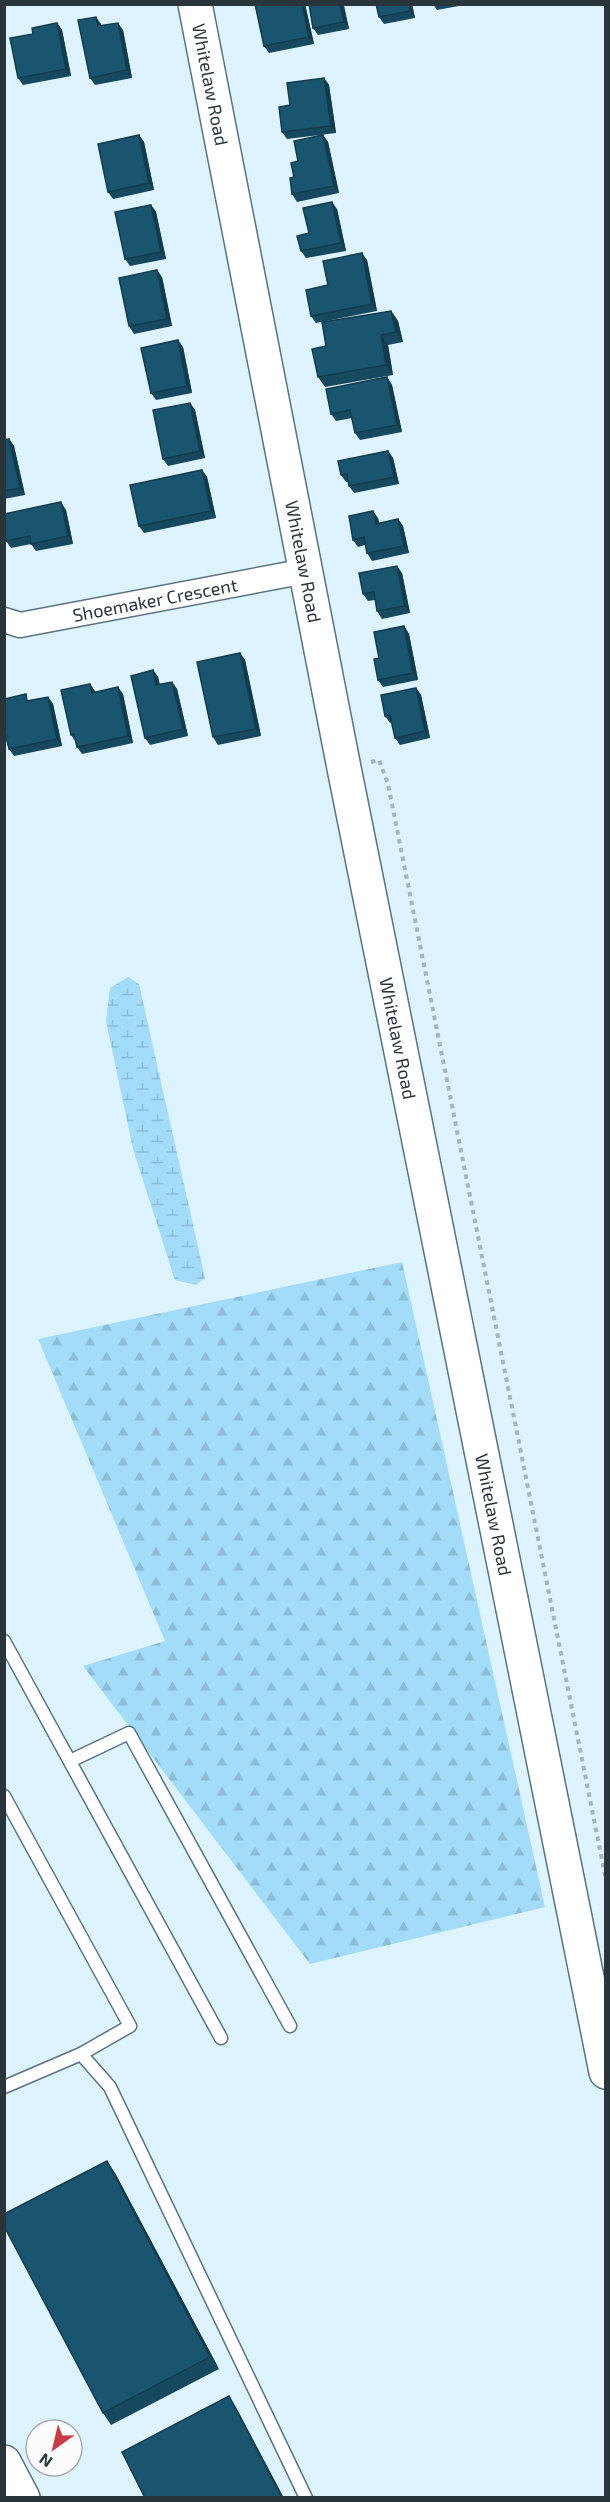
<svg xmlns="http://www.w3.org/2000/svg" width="610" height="2502" font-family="'Exo 2',sans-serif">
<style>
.forest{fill:url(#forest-firs)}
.wetland{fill:url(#wetland-marsh)}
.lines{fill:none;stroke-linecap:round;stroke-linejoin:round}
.lane-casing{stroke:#5a7380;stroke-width:15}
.street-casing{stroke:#5a7380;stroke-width:27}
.secondary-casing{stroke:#5a7380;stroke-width:36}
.path{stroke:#a3b5bf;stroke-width:4;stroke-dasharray:4.5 4.5;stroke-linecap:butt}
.lane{stroke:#fff;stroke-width:12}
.street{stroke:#fff;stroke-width:24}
.secondary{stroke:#fff;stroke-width:33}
.wall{fill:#16495f}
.shaded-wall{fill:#123c4d}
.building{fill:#19556e;stroke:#123c4d;stroke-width:1.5}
.labels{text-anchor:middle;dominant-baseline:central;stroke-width:6;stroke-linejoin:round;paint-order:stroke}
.street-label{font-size:18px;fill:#2a353b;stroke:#fcfcfc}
</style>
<defs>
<pattern id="forest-firs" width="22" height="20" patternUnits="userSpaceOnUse" patternTransform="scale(1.5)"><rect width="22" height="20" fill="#a2dcf9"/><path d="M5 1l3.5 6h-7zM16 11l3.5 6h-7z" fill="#8cbdd6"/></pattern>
<pattern id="wetland-marsh" width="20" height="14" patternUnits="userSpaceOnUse" patternTransform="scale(1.5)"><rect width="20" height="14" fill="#a2dcf9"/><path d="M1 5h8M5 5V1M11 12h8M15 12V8" fill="none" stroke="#8cbdd6"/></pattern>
</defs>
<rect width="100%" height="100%" fill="#ddf3ff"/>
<polygon class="forest" points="402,1262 545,1907 310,1964 83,1666 165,1641 38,1339"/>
<polygon class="wetland" points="128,977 139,984 205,1278 196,1285 175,1280 133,1149 106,1021 110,988"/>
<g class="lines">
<g class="lane-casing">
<g id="lane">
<polyline points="4,1641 221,2038"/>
<polyline points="70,1761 129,1733 290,2026"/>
<polyline points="4,1796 130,2026 81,2054"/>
<polyline points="4,2087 81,2054 110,2087 306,2498"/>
</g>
</g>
<g class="street-casing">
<g id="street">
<path id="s1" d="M4 620 20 625 306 571"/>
</g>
</g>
<g class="secondary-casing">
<g id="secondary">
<path id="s2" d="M195 4 344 768 606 2072"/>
<polyline points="4,2462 23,2498"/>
</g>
</g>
<polyline class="path" points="371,762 379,760 388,784 606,1880"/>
<use href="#lane" class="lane"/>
<use href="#street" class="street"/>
<use href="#secondary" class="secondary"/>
</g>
<g class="wall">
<polygon points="255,4 305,4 314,44 269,53 264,46"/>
<polygon points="309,4 346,4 344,5 349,29 318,35 313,28"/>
<polygon points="412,4 415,18 384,24 379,17"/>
<polygon points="433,4 464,4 464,5 437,10"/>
<polygon points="96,17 101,26 123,30 132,78 95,85 90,78"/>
<polygon points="57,23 62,30 71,76 23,85 18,78 33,34"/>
<polygon points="324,78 329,85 336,133 287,139 282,132 290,105"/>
<polygon points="139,135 144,142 154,190 113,199 108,192"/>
<polygon points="323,135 328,142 339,193 297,202 292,194 294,177 298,161"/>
<polygon points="151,205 156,212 166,259 130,266 125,259"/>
<polygon points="337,209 346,251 306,258 301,251 309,233"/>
<polygon points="367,260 377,311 316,323 311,316 328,285"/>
<polygon points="162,277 172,326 134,334 129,326"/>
<polygon points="391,311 398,321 403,342 388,345 393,375 325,387 318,377 326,346"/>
<polygon points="183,347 192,393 156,400 151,393"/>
<polygon points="387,377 392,385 402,432 360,440 355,433 352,418 336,421 331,414"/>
<polygon points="190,403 195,410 205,458 168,466 163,459"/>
<polygon points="9,439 14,446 25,495 4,499 4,440"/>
<polygon points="388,451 393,458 399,484 354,493 349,486 348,482 346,482 341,475"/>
<polygon points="202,470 207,477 216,518 144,533 139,526"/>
<polygon points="66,510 73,544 36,551 31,544 11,548 6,541"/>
<polygon points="378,518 379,523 398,519 403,526 409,553 372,561 367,553 365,545 358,547 353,540"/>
<polygon points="402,573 410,613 382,619 377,611 375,600 368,601 363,594"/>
<polygon points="404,626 409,634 418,680 383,687 378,680 379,658"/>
<polygon points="240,653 245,660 261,736 218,745 213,737"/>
<polygon points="153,670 158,677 160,685 172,682 177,689 188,736 150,745 145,738"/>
<polygon points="90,684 95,692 123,694 133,743 82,754 77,747 76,742 71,735"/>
<polygon points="416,688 421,695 430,738 400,745 395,738 392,722 390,723 385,716"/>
<polygon points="48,697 53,704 62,746 14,756 9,749 30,700"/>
<polygon points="115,2173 219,2369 111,2425 103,2413"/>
</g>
<g class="shaded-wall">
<polygon points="302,4 305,4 314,44 309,37"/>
<polygon points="340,4 343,4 349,29 344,22"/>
<polygon points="409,4 412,4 415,18 410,11"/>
<polygon points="96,17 101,24 103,33 98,26"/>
<polygon points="57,23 62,30 71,76 66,69"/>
<polygon points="118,23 123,30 132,78 127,70"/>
<polygon points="324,78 329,85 336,133 331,126"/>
<polygon points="139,135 144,142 154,190 149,183"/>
<polygon points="323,135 328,142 339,193 334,186"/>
<polygon points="332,202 337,209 346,251 341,243"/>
<polygon points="151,205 156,212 166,259 161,252"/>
<polygon points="362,253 367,260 377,311 372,304"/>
<polygon points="157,270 162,277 172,326 167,319"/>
<polygon points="391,311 398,321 403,342 396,332"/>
<polygon points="381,335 388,345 393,375 386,365"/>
<polygon points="178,340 183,347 192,393 187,386"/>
<polygon points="387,377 392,385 402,432 397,425"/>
<polygon points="190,403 195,410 205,458 200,451"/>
<polygon points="9,439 14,446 25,495 20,488"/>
<polygon points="388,451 393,458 399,484 394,477"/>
<polygon points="202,470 207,477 216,518 211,511"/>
<polygon points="61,502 66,510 73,544 68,536"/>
<polygon points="373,511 378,518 381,531 376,524"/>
<polygon points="398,519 403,526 409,553 404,546"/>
<polygon points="397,566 402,573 410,613 405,606"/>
<polygon points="404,626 409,634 418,680 413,673"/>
<polygon points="240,653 245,660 261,736 256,729"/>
<polygon points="153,670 158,677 161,692 156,685"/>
<polygon points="172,682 177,689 188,736 183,729"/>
<polygon points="90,684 95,691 97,700 92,693"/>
<polygon points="118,687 123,694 133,743 128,736"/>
<polygon points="416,688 421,695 430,738 425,731"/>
<polygon points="48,697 53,704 62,746 57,739"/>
<polygon points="107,2161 115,2173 219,2369 210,2357"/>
<polygon points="229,2396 237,2409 284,2498 282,2498"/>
</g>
<g class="building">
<polygon points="255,4 302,4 309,37 264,46"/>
<polygon points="309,4 340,4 344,22 313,28"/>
<polygon points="376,4 409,4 410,11 379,17"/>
<polygon points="96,17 98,26 118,23 127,70 90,78 78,20"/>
<polygon points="57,23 66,69 18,78 10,38 33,34 32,28"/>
<polygon points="324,78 331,126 282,132 279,107 290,105 287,83"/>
<polygon points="139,135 149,183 108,192 98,144"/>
<polygon points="323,135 334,186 292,194 290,178 294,177 291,163 298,161 294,141"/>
<polygon points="332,202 341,243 301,251 297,236 309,233 303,208"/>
<polygon points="151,205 161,252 125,259 115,212"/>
<polygon points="362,253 372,304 311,316 306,290 328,285 323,261"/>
<polygon points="157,270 167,319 129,326 119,278"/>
<polygon points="391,311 396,332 381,335 386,365 318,377 312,349 326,346 322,322"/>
<polygon points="178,340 187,386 151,393 141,348"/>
<polygon points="387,377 397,425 355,433 350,410 331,414 326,389"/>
<polygon points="190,403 200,451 163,459 153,410"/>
<polygon points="9,439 20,488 4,491 4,440"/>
<polygon points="388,451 394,477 349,486 347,474 341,475 338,461"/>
<polygon points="202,470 211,511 139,526 130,485"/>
<polygon points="61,502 68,536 31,544 30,536 6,541 4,531 4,514"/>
<polygon points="373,511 376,524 398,519 404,546 367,553 364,537 353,540 349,516"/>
<polygon points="397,566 405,606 377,611 374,592 363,594 359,573"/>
<polygon points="404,626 413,673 378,680 374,659 379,658 374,632"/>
<polygon points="240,653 256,729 213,737 197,662"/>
<polygon points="153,670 156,685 172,682 183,729 145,738 131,676"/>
<polygon points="90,684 92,693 118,687 128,736 77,747 74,734 71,735 61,690"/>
<polygon points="416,688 425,731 395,738 390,715 385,716 381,695"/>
<polygon points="26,694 27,701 48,697 57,739 9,749 4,728 4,699"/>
<polygon points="107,2161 210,2357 103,2413 4,2226 4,2214"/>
<polygon points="229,2396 282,2498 145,2498 122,2452"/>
</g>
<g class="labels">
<g class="street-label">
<text stroke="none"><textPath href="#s2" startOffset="82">Whitelaw Road</textPath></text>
<text stroke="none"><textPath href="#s2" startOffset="568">Whitelaw Road</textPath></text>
<text stroke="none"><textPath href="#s1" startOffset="154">Shoemaker Crescent</textPath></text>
<text stroke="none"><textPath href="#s2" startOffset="1054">Whitelaw Road</textPath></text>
<text stroke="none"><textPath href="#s2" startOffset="1540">Whitelaw Road</textPath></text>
</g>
</g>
<rect width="610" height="2502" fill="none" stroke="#2a353b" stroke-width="12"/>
<g transform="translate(54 2448) rotate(214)"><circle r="28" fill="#fcfcfc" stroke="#a8acaf" stroke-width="1.5"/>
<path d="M0-4.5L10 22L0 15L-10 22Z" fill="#cb3b46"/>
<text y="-9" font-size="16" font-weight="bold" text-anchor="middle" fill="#2a353b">N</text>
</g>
</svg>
